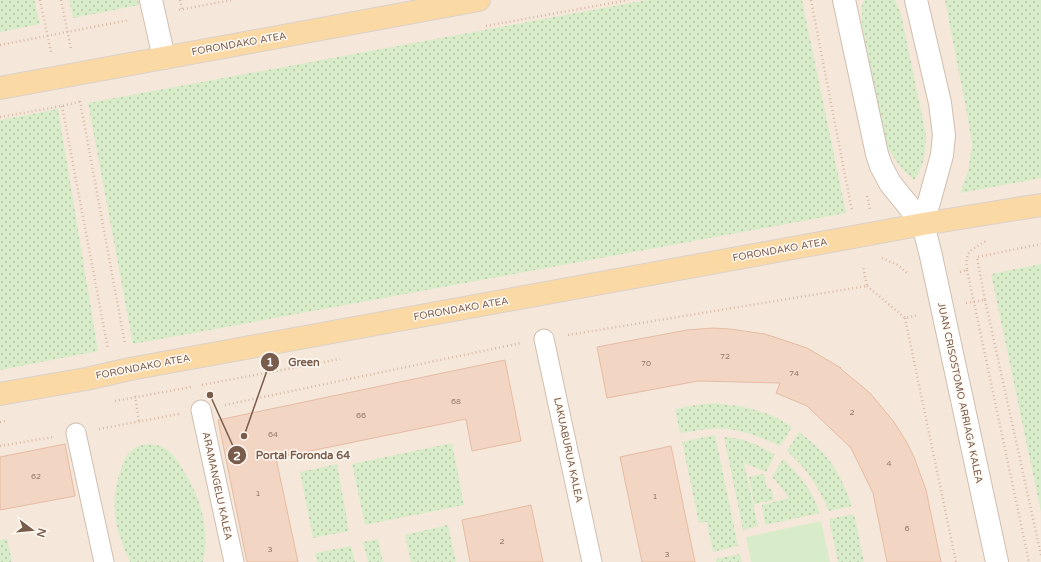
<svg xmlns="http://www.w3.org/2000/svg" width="1041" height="562" font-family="'Varela Round',sans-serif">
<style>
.residential{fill:#f5e8da}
.grass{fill:url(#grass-dots)}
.pitch{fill:#d8ecc9}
.building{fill:#f3d5c3;stroke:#e6bba3}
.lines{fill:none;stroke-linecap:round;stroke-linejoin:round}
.pedestrian-casing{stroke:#d1beb0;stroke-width:21}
.minor-casing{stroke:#d1beb0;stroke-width:24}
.primary-casing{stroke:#dad1cd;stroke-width:24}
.path{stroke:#d9b8a5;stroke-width:2.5;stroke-dasharray:1 3;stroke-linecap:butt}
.pedestrian{stroke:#fff;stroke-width:19}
.minor{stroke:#fff;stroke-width:22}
.primary{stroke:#fbd9a5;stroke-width:22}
.labels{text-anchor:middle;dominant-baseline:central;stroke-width:3;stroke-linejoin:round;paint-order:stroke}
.number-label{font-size:8px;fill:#987a6a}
.street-label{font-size:10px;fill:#7a5c4d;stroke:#fffaf3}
.leader{fill:none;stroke:#7a5c4d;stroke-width:1.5}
.callout-dot{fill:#7a5c4d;stroke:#fffaf3;stroke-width:1.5}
.mark-label{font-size:12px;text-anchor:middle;font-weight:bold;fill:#fff}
.callout-label{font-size:11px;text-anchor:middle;font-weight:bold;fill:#7a5c4d;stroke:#fffaf3;stroke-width:3;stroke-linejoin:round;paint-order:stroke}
</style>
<defs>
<pattern id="grass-dots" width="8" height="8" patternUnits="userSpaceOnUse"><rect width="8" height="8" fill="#d8ecc9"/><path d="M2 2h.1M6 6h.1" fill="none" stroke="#b4c2a5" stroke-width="1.8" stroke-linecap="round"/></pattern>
</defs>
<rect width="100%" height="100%" fill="#fdf6ec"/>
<rect class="residential" x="0" y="0" width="1041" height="562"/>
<g class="grass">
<polygon points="0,0 34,0 40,24 0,32"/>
<polygon points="69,0 138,0 139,5 73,18"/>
<polygon points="647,0 802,0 846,213 133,344 88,103"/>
<path d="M864 0H895L901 14 926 135C925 154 925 164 914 180L901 168 887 147 862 26V5Z"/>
<polygon points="945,0 1041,0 1041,178 960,193 968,172 972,144 967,114"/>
<polygon points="58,109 98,351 0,370 0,120"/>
<polygon points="1041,264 1041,512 991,274"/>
<path d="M714 403C734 405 754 408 773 416 780 419 786 423 792 427L780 446C763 438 746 431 727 429 711 427 695 431 680 433L675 409 696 405Z"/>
<path d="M799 432C807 438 814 444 821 451 836 466 845 486 852 506L829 511C817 485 808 470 787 451Z"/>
<polygon points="715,435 738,546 713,552 707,522 699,523 682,442"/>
<polygon points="724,437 740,439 755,444 775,455 766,472 744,463 758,526 743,530"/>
<polygon points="452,443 464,505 365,525 352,464"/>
<path d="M151 444C158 445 165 447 170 452 176 457 181 466 185 473 201 499 210 531 203 562H130C125 552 121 541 118 530 112 509 114 487 122 467 124 461 126 455 131 451 136 446 143 444 151 444Z"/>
<path d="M783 459C800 476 812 490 820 513L765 525 762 505 789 498 781 487 772 477Z"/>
<polygon points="337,464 349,531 313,538 300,472"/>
<polygon points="764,474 767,489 771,488 774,500 754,504 749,477"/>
<polygon points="854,514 864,562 838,562 829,519"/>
<polygon points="448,525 456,562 411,562 405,535"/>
<polygon points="7,539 12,562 0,562 0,540"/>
<polygon points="378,539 383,562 368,562 363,542"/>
<polygon points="351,546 355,562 317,562 315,553"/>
<polygon points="740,554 742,562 716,562 716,559"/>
</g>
<polygon class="pitch" points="821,521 830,562 751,562 746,537"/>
<g class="building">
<polygon points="713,328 730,329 765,334 807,348 841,368 841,369 870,393 894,422 906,441 914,457 926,490 941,562 887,562 873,493 851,448 807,406 776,393 780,383 698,381 607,398 597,347 687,330"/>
<polygon points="505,360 521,441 472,451 466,419 276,458 298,562 247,562 218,420"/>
<polygon points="65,444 75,496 0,510 0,457"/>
<polygon points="671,446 695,562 642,562 620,457"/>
<polygon points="531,505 543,562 470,562 462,520"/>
</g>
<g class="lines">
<g class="pedestrian-casing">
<g id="pedestrian">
<polyline points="544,339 592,562"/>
<polyline points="201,410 234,562"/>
<polyline points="76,433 104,562"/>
</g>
</g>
<g class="minor-casing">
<g id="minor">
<polyline points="151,0 164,58"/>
<polyline points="844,0 877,154 881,166 890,183 923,224 931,256 997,562"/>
<polyline points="916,0 940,103 944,135 942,155 923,224"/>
</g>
</g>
<g class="primary-casing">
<g id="primary">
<polyline points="0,88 479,0"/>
<polyline points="0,394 86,379 130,369 875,233 923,224 1041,205"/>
</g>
</g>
<g class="path">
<polyline points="40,0 51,52"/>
<polyline points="61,0 71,49"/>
<polyline points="180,0 182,9"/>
<polyline points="811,0 852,211"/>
<polyline points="179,10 232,0"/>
<polyline points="486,26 628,0"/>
<polyline points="0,45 129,20"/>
<polyline points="80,101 125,344"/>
<polyline points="62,106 108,349"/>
<polyline points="0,117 62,106 82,101"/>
<polyline points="867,196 870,209"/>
<polyline points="882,258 898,265 908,274"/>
<polyline points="967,270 1029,562"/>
<path d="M960 272 967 270C965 250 970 251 986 241"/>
<polyline points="867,286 905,318 919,315"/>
<polyline points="985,300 1041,555"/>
<polyline points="966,303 985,300 977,257 1041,244"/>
<polyline points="905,318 956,562"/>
<polyline points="568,335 867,286 863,267"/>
<polyline points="202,385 340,359"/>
<polyline points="135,396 139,421"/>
<polyline points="115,401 191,387"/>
<polyline points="225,405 521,343"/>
<polyline points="0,422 6,421"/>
<polyline points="99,429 179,414"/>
<polyline points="0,446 53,437"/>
</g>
<use href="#pedestrian" class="pedestrian"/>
<use href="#minor" class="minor"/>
<use href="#primary" class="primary"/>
</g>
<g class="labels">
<g class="number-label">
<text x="725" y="356">72</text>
<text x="646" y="363">70</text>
<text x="794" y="373">74</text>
<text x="456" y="401">68</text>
<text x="852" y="412">2</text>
<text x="361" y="415">66</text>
<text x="273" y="434">64</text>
<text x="889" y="463">4</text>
<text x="36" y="476">62</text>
<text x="258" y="493">1</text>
<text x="655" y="496">1</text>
<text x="907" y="528">6</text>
<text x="502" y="541">2</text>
<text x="270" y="549">3</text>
<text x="667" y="554">3</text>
</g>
<g class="street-label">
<text transform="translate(239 44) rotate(-10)">FORONDAKO ATEA</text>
<text transform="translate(780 250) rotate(-10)">FORONDAKO ATEA</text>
<text transform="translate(461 309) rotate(-10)">FORONDAKO ATEA</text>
<text transform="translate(143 367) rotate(-11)">FORONDAKO ATEA</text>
<text transform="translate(960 393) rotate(78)">JUAN CRISOSTOMO ARRIAGA KALEA</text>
<text transform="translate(568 450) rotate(78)">LAKUABURUA KALEA</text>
<text transform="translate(217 486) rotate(78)">ARAMANGELU KALEA</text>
</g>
</g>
<path class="leader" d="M244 436L270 362M210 395L237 455"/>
<g class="callout-dot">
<circle cx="244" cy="436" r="4"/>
<circle cx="210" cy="395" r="4"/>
<circle cx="270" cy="362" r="10"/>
<circle cx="237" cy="455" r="10"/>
</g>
<g class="mark-label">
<text x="270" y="366">1</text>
<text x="237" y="460">2</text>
</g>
<g class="callout-label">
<text x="304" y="366">Green</text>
<text x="303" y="459">Portal Foronda 64</text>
</g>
<g transform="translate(32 530) rotate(106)" stroke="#fffaf3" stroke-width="3" paint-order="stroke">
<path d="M0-3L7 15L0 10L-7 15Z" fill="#7a5c4d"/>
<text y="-6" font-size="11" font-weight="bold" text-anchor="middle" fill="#7a5c4d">N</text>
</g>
</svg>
